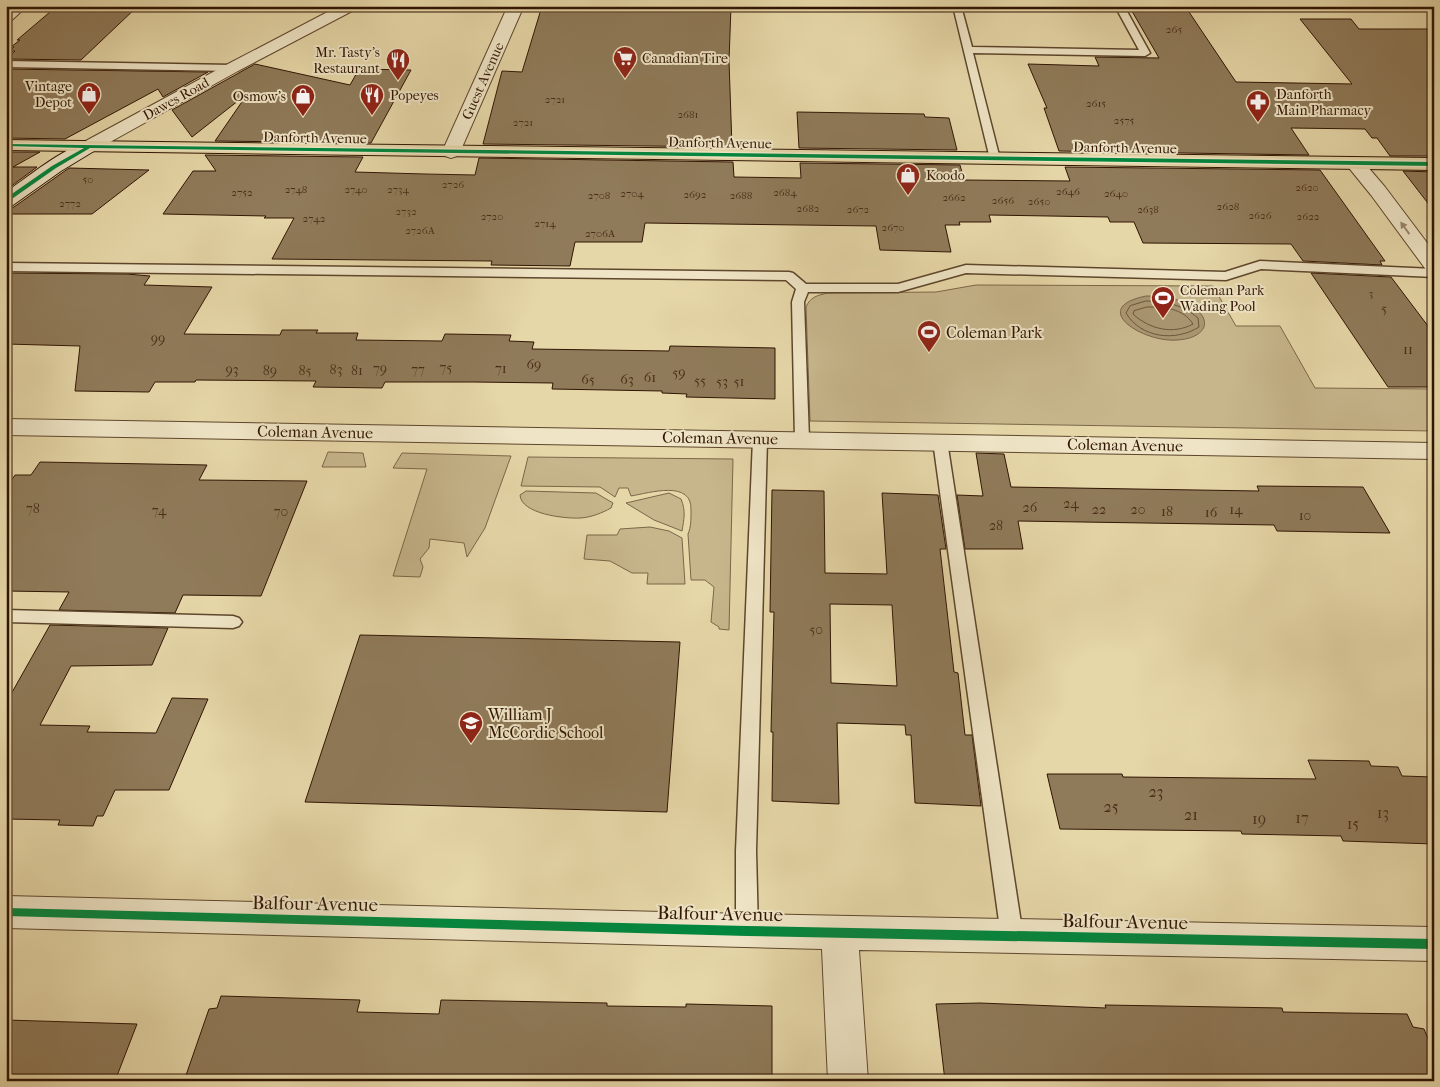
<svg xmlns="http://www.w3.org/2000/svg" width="1440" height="1087" font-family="'IM FELL French Canon',serif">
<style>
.green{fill:#c7b68c;stroke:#7c6648}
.water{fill:#a89570;stroke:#786244}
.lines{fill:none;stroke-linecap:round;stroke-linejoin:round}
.shore{stroke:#6c553a;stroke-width:1}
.building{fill:#8f7a59;stroke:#301503;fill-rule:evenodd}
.lane-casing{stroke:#5e462c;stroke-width:3}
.street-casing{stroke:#5e462c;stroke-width:2}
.secondary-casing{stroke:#301503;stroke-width:2}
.primary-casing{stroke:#301503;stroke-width:2}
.lane{fill:#efe5c6;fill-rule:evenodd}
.street{fill:#efe5c6;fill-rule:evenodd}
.secondary{fill:#efe5c6;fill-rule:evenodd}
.primary{fill:#e6d7a8;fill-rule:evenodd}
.cycleway-casing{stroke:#efe5c6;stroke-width:3}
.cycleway{fill:#00873e;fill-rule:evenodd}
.oneway{fill:#99876e}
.labels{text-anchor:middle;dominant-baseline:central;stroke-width:4;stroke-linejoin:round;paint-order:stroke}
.far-number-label{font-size:11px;fill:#482e18}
.far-poi-label{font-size:14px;fill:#301503;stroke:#efe5c6;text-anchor:start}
.far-street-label{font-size:14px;fill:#301503;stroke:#efe5c6}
.number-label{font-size:14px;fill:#482e18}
.poi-label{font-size:16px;fill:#301503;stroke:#efe5c6;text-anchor:start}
.street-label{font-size:16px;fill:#301503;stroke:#efe5c6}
.near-number-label{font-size:16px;fill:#482e18}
.near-street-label{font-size:19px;fill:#301503;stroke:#efe5c6}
</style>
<rect width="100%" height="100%" fill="#e6d7a8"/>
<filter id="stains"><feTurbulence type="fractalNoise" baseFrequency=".004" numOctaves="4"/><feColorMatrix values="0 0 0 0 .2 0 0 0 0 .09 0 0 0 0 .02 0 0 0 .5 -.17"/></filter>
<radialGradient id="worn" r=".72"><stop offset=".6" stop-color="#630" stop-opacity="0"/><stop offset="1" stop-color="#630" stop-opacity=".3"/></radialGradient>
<g class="green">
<path d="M976 285 1213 286 1236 326H1280L1315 388 1434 389V431L810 421 806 307C810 297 818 295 828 293L936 292Z"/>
<polygon points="328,452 363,453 366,467 322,467"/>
<polygon points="402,453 511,456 485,528 467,557 464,543 430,539 429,548 420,559 423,567 420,577 393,576 427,469 393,468"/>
<path d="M528 457 733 459 729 630 719 629V627L711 622 714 587 705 580H691L688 534C691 527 691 520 691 511 693 479 649 493 631 496L628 488H619L615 497 600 487 521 486Z"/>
<path d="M526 491 596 493 613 503 611 508C602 513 592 517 581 518 565 519 521 514 520 495Z"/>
<path d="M669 493 681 499C686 511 684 519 682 531L654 520 626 503Z"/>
<polygon points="650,527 669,531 682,538 685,584 647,584 648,573 632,573 610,561 584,559 587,535 617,535 620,529"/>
</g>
<path class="water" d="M1146 296C1159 296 1171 297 1183 302 1215 315 1210 338 1177 340 1144 343 1087 308 1146 296Z"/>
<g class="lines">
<g class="shore">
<path d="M1146 301C1166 301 1183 305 1198 318L1199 327C1175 342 1141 338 1126 313L1130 306Z"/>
<path d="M1147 307C1164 307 1183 308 1193 324 1173 335 1149 329 1133 314L1134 311Z"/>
</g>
</g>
<g class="building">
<polygon points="57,6 138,6 81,60 7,59 15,51 10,51 14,47 11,47 20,40 17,40"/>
<polygon points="542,6 731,6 729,61 732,147 483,144 502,71 522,72"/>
<polygon points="1129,6 1185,6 1236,82 1352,84 1300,19 1351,19 1359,29 1434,29 1434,156 1390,156 1377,138 1372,138 1365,129 1291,128 1309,155 1059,151 1044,108 1047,108 1028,64 1099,66 1095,57 1159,58"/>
<polygon points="255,64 350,85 359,69 411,70 371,143 215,141 248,93 192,137 172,110"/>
<polygon points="6,69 208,72 163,97 158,89 65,139 6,138"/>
<polygon points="797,112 924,114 925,117 949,118 957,150 799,148"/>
<polygon points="6,152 40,152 13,167 37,167 6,190"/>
<polygon points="205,155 363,157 355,172 425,174 475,175 479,158 733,162 734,177 801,178 800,163 960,165 964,180 1070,181 1065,167 1320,170 1385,261 1380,261 1382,265 1303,261 1291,244 1143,243 1134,222 1110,222 1108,217 989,215 991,222 959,222 960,225 945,225 951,252 880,250 876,226 645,223 642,242 575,242 570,266 491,265 492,261 272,259 294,218 264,218 266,216 163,214 193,171 216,171"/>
<polygon points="69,168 149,170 92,214 6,214 6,209 14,207"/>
<polygon points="1403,171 1434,172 1434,211"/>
<polygon points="6,273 127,274 150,276 144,285 212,287 184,334 280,335 282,330 318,330 316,333 358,333 356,340 442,341 445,334 511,335 509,341 534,342 532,349 669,351 670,346 775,348 775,399 686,397 687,394 662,393 662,391 552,389 553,383 473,382 385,382 382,388 313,387 316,381 196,380 195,382 155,382 149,392 75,391 80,346 6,344"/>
<polygon points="1311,273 1391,277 1434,334 1434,387 1388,387"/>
<polygon points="976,453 1004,454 1011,487 1259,491 1257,486 1363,487 1390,533 1277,531 1274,525 1018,521 1023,549 965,549 957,495 983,496"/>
<polygon points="40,462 207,465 199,480 307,481 261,596 183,595 175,613 59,610 69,592 6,591 6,488 15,475 31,475"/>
<path d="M772 490 824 491 825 573 887 574 882 493 938 495 946 549H940L954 672 958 673 965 735H972L981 806 915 803 911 735H906L905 725 837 723 839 804 772 801 773 732H771L774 612H770ZM830 604 892 605 897 686 831 683Z"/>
<polygon points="50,625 168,628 152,665 71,666 40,725 90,726 87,732 156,733 172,698 208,699 169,790 115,790 103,816 97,816 93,826 58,825 60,820 6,819 6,703"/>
<polygon points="360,635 680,642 667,812 305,802"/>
<polygon points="1308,760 1369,761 1371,766 1398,767 1402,776 1434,777 1434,844 1343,841 1341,836 1242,834 1241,831 1060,829 1047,774 1122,774 1123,777 1316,779"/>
<polygon points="221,996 360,1000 357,1012 439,1014 441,1000 607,1003 607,1006 686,1007 686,1004 772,1006 772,1081 184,1081 209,1009 217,1008"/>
<polygon points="980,1003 1106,1008 1105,1005 1282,1008 1283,1012 1407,1014 1413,1027 1424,1029 1434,1053 1434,1081 945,1081 936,1004"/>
<polygon points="6,1020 137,1024 115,1081 6,1081"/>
</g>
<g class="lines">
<g class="lane-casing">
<g id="lane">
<polygon points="953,6 961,6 972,47 1139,50 1115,6 1124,6 1150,53 1145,56 973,53 1000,159 995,162 990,159"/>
<polygon points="6,61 232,65 237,68 232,71 6,67"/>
<polygon points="1260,261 1434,269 1434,277 1261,269 1226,280 966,273 898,292 808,292 804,302 809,439 807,442 797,442 795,439 792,302 796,289 786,280 6,271 6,263 789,272 793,273 806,284 898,284 966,265 1225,272"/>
<polygon points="760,434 765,436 767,439 756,851 758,931 755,938 747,941 739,938 736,931 736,851 753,439 755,436"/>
<polygon points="940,436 945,438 947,441 1023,936 1020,943 1012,946 1004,943 1001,936 933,441 935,438"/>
<polygon points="6,610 233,616 239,618 242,622 239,626 233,628 6,622"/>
</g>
</g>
<g class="street-casing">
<g id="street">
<polygon points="11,6 27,6 11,21 6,23 6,10"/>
<polygon points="339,6 358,6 356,9 238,71 94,151 88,152 82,151 79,147 82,143 226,65"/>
<polygon points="511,6 519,7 522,10 460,152 457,156 451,158 445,156 442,152 506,10"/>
<polygon points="1354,157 1361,159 1385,187 1434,252 1434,273 1427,271 1371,195 1345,163 1347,159"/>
<polygon points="6,419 1434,443 1434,459 6,435"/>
<polygon points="6,896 747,914 1434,927 1434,961 859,950 868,1081 828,1081 822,949 6,928"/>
</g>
</g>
<g class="secondary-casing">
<path id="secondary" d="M88 142 94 143 97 147 94 151 61 171 13 205 6 207V192C28 177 63 148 88 142Z"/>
</g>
<g class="primary-casing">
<polygon id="primary" points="6,140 1434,158 1434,170 6,150"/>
</g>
<use href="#lane" class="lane"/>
<use href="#street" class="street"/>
<use href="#secondary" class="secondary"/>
<use href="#primary" class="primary"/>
<g class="cycleway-casing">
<g id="cycleway">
<polygon points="6,144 1434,162 1434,166 90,148 56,168 6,203 6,198 52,166 84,148 6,146"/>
<polygon points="6,908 747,926 1434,939 1434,949 747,936 6,916"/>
</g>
</g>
<use href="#cycleway" class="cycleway"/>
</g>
<defs><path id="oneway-solid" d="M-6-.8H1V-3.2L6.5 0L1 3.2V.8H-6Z" transform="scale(1.25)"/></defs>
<use class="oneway" href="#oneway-solid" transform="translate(1405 228) rotate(-126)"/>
<defs>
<g id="supermarket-pin" transform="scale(1.25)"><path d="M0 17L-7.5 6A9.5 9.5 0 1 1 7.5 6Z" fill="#8f2418" stroke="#efe5c6"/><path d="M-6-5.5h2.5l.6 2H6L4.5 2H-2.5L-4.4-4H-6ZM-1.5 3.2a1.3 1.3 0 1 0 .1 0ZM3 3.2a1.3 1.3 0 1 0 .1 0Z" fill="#fff"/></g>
<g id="restaurant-pin" transform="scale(1.25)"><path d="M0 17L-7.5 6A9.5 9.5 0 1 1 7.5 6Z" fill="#8f2418" stroke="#efe5c6"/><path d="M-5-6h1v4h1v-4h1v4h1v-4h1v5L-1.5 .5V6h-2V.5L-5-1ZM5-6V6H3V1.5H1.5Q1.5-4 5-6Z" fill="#fff"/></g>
<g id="shop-pin" transform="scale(1.25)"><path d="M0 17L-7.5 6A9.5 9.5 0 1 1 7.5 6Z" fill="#8f2418" stroke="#efe5c6"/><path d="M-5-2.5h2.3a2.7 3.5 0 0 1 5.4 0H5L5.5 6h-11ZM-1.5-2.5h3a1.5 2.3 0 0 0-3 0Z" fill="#fff"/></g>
<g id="pharmacy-pin" transform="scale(1.25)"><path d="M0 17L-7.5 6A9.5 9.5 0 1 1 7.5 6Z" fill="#8f2418" stroke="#efe5c6"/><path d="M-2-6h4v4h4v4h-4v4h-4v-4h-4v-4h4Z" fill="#fff"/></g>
<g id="stadium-pin" transform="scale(1.25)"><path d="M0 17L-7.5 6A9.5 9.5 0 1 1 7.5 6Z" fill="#8f2418" stroke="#efe5c6"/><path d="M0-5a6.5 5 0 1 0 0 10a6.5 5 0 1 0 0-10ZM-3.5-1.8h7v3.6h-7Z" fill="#fff"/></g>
<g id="school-pin" transform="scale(1.25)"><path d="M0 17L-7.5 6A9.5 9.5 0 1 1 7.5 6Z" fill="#8f2418" stroke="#efe5c6"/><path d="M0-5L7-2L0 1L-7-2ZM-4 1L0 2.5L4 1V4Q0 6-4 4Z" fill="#fff"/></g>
</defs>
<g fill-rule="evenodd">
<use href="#supermarket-pin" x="625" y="58"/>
<use href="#restaurant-pin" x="398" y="60"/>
<use href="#shop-pin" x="89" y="94"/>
<use href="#restaurant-pin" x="372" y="95"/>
<use href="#shop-pin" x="303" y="96"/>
<use href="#pharmacy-pin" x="1258" y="102"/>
<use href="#shop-pin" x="908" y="175"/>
<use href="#stadium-pin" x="1163" y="298"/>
<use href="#stadium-pin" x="929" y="332"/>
<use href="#school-pin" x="471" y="723"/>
</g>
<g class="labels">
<g class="far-number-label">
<text x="1174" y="29">265</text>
<text x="555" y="99">2721</text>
<text x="1096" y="103">2615</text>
<text x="688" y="114">2681</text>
<text x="1124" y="120">2575</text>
<text x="523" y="122">2721</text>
<text x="88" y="179">50</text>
<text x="453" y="184">2726</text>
<text x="1307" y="187">2620</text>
<text x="296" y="189">2748</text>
<text x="356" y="189">2740</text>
<text x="398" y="189">2734</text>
<text x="1068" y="191">2646</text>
<text x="242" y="192">2752</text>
<text x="785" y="192">2684</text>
<text x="632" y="193">2704</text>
<text x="1116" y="193">2640</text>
<text x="695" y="194">2692</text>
<text x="599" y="195">2708</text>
<text x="741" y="195">2688</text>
<text x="954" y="197">2662</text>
<text x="1003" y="200">2656</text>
<text x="1039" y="201">2650</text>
<text x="70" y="203">2772</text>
<text x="1228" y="206">2628</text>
<text x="808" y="208">2682</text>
<text x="858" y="209">2672</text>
<text x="1148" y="209">2638</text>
<text x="406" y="211">2732</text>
<text x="1260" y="215">2626</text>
<text x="492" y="216">2720</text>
<text x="1308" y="216">2622</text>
<text x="314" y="218">2742</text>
<text x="545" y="223">2714</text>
<text x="893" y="227">2670</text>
<text x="420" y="230">2726A</text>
<text x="600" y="233">2706A</text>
<text x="1371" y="293">3</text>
</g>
<g class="far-poi-label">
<text x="380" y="52" text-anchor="end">Mr. Tasty's<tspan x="380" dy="16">Restaurant</tspan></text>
<text x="642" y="58">Canadian Tire</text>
<text x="72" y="86" text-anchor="end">Vintage<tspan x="72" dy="16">Depot</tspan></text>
<text x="1276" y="94">Danforth<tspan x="1276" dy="16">Main Pharmacy</tspan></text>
<text x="390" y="95">Popeyes</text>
<text x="286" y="96" text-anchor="end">Osmow's</text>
<text x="926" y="175">Koodo</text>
<text x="1180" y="290">Coleman Park<tspan x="1180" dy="16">Wading Pool</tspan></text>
</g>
<g class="far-street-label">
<text transform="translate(483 81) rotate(-66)">Guest Avenue</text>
<text transform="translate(176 99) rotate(-29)">Dawes Road</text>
<text transform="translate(315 138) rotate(1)">Danforth Avenue</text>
<text transform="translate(720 143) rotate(1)">Danforth Avenue</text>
<text transform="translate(1125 148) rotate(1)">Danforth Avenue</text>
</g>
<g class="number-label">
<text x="1384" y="308">5</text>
<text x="158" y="338">99</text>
<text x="1408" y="349">11</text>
<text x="534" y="364">69</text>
<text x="446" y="367">75</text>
<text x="380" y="368">79</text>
<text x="501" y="368">71</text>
<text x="232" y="369">93</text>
<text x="336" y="369">83</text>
<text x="418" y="369">77</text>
<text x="270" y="370">89</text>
<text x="305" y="370">85</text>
<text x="357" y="370">81</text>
<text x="679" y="372">59</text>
<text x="650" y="377">61</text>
<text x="588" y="379">65</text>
<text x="627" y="379">63</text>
<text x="700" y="380">55</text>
<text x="722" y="381">53</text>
<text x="739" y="381">51</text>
<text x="1071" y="503">24</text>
<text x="1030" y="507">26</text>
<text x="33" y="508">78</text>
<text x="1099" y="509">22</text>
<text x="1138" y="509">20</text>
<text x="1236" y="509">14</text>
<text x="159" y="510">74</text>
<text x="281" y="511">70</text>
<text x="1167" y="511">18</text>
<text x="1211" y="512">16</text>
<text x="1305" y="515">10</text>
<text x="996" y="525">28</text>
<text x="816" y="629">50</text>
</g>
<g class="poi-label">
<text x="946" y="332">Coleman Park</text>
<text x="488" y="714">William J<tspan x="488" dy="18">McCordic School</tspan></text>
</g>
<g class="street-label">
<text transform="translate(315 432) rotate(1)">Coleman Avenue</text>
<text transform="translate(720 438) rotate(1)">Coleman Avenue</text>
<text transform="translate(1125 445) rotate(1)">Coleman Avenue</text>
</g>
<g class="near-number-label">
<text x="1156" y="791">23</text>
<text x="1111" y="806">25</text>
<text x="1383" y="812">13</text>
<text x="1191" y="814">21</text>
<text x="1302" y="817">17</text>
<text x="1259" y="818">19</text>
<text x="1353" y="823">15</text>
</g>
<g class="near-street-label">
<text transform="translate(315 904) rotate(1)">Balfour Avenue</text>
<text transform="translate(720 914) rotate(1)">Balfour Avenue</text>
<text transform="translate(1125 922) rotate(1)">Balfour Avenue</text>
</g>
</g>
<rect width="1440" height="1087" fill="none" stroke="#e6d7a8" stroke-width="25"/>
<rect x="8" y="8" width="1425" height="1072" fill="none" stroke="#301503" stroke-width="2.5"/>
<rect x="12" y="12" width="1415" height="1062" fill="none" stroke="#301503"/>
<rect width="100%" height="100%" filter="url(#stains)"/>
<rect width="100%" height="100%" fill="url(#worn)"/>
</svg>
